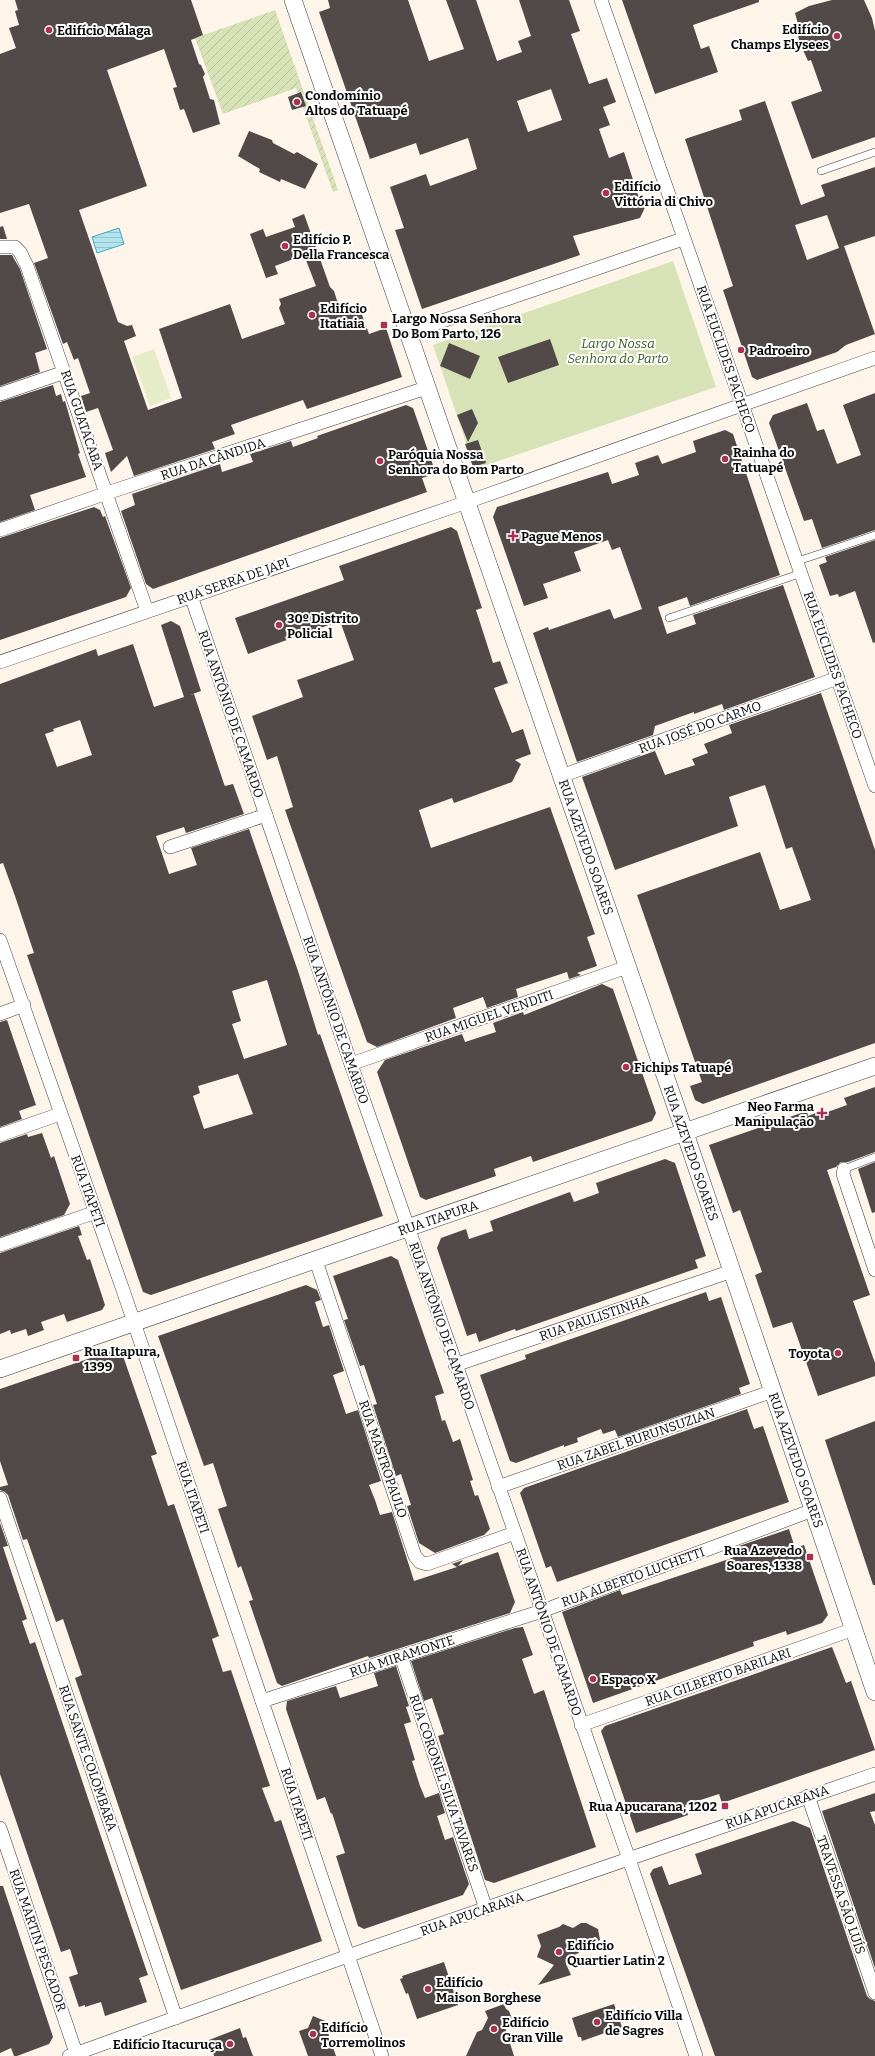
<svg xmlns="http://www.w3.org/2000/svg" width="875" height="2056" font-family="Bitter,serif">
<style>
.grass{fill:#d7e3b7}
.garden{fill:url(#garden-furrows)}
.pitch{fill:#e6ebc8}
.water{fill:url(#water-rules);stroke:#42a7bf}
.building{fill:#524a48;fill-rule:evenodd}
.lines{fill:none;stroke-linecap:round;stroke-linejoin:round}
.service-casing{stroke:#3d3d3d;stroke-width:8}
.minor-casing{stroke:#3d3d3d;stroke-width:14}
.tertiary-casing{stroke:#3d3d3d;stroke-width:18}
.service{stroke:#fff;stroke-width:7}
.minor{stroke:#fff;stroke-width:13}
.tertiary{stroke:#fff;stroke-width:17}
.poi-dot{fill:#ab3150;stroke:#fff;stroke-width:1.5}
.labels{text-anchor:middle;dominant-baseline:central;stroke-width:4;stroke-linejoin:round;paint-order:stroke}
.poi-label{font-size:13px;font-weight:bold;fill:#0a0a0a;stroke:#fff;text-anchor:start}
.park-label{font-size:13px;font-style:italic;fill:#395a22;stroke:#fff}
.street-label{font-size:13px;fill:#0a0a0a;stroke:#fff}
</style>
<defs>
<pattern id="garden-furrows" width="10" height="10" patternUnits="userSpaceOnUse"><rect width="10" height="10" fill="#d7e3b7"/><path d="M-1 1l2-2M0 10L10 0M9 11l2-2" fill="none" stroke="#b7c19c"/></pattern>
<pattern id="water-rules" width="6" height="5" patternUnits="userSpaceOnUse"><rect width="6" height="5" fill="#b3e5ef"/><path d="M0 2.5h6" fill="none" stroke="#99c3cc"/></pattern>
</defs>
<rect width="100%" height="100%" fill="#fdf5ea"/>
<polygon class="grass" points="673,261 716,387 475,469 433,345"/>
<polygon class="garden" points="275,10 338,190 333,192 296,88 223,114 195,38"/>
<polygon class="pitch" points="154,349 171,398 150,406 132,357"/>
<polygon class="water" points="119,228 124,244 97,253 92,237"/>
<g class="building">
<polygon points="15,0 191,0 203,35 191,40 199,64 201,65 205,74 203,77 210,99 214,100 220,124 193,133 184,109 180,110 173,88 177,87 164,49 107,70 147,186 79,210 118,322 127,326 132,325 136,336 124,341 148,410 182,398 159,329 230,304 242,339 285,324 279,308 281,304 279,299 316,286 304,255 275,266 278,274 266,278 250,234 263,229 266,237 295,227 292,219 304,214 330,287 334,291 340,310 358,304 369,334 386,328 402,377 307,409 303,400 231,425 235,434 212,442 215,449 134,476 127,456 111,472 105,453 113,450 98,408 86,412 81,396 90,393 78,358 74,360 67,342 63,344 34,263 48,258 29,204 0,213 0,54 16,48 9,28 19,25 15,11 18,10"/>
<path d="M328 0H408L429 61 464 49 446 0H476L497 61 522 52 518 41 531 36 519 0H569L580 31 571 34 589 84 607 78 616 102 603 107 610 125 599 129 609 158 624 152 638 195 648 201 640 218 573 236 580 255 422 309 395 230 404 228 390 187 426 174 430 186 477 169 468 138 420 155 416 143 370 159 319 12 330 8ZM551 89 562 120 528 132 517 101Z"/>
<polygon points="622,0 759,0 759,2 693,25 701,49 709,46 718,72 655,94"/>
<polygon points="832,0 864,0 872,18 875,31 875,137 812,159 791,102 822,91 811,60 808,61 800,43 795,25 798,24 795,13 809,6"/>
<polygon points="301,92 306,106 292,110 288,97"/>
<path d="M765 101 801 205 825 196 821 185 875 167V236L844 246 875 334 846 345 837 352 757 380 752 377 723 290 733 286 685 139 742 120 739 110ZM827 215 839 248 807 260 795 225Z"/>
<polygon points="249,131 272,140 273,143 294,154 297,152 318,164 305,189 281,179 280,182 259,172 260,169 238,156"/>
<polygon points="3,226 7,239 0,239 0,227"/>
<polygon points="0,255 12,255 13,257 20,269 47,349 35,353 40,372 0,386"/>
<polygon points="550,339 559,365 508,383 498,357"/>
<polygon points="449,343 480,356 470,379 440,366"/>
<polygon points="53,385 56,396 61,394 63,402 65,401 80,453 78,454 86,477 30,495 35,510 0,522 0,402"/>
<polygon points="875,393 875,530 822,548 812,519 804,521 769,423 773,415 807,403 817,431 824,429 837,464 861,455 843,405"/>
<polygon points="406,405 413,408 434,468 431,475 422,478 427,492 153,589 146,584 121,511 135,505 132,494 220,464 222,472 253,462 250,454 291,441 293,447 318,438 317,436"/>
<polygon points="472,409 478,423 468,442 457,415"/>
<polygon points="725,430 733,434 780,575 690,606 687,597 658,607 667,634 696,624 693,615 783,585 815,677 724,710 722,704 694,714 694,712 655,726 653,735 577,762 533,633 548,627 549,630 610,609 614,619 642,609 620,547 612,550 608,540 574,552 581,571 543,584 548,598 524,606 493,517 497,507 608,472 612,484 639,475 635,463 658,455 662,464 696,452 693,441"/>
<polygon points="478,440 486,463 473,467 465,444"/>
<polygon points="94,507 100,510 103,517 105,516 131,588 126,597 0,640 0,538"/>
<polygon points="451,527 457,531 482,608 476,610 493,663 500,661 508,683 494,688 512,733 523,729 531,754 515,760 521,764 512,782 454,803 452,798 419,810 431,848 550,807 595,934 587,937 597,966 577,973 581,975 569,979 567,972 516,989 518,997 487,1008 483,997 453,1008 456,1018 377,1047 367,1042 285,810 293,807 277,756 267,760 252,716 303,697 297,680 354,660 340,621 248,654 235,618 344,580 339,566"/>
<polygon points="875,540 875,642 873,643 855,591 839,597 838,594 830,596 819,565 827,562 825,557"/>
<path d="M171 621 180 626 201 691 190 695 194 694 224 784 225 786 233 784 244 814 186 833 184 827 156 836 169 874 197 865 191 848 249 829 299 974 318 1035 320 1034 383 1216 151 1295 143 1292 27 955 34 953 15 896 3 863 0 864V684L96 649 98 656 133 644 154 707 184 697 161 625ZM80 720 92 755 57 767 45 734 54 731 53 729ZM267 980 287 1045 244 1059 232 1024 241 1021 232 991ZM238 1074 253 1114 204 1129 193 1096 200 1093 198 1086Z"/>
<polygon points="821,693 875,850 875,1043 703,1104 695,1100 690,1086 702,1082 637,895 760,852 780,910 811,900 792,847 786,849 765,785 729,797 738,826 615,870 582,777 655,751 665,775 695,765 692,759 708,753 704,744 732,733 729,725"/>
<polygon points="602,984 613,989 656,1113 652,1121 533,1162 531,1156 494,1169 496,1176 426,1200 420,1197 377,1072 385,1060 462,1034 465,1042 496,1032 493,1023 523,1012 524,1015"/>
<polygon points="7,1020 36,1105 19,1111 22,1119 0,1127 0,1022"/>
<polygon points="875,1087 875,1152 848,1162 841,1162 836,1167 827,1170 870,1295 853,1301 875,1363 875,1376 818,1396 792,1322 773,1328 755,1275 762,1272 740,1210 733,1213 709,1145 807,1111 808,1116 821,1111 822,1114 847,1105 844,1098"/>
<polygon points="42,1133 51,1158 54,1156 70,1204 64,1215 0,1237 0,1143 27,1134 28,1137"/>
<polygon points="665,1159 675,1163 706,1256 695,1260 698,1268 516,1331 515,1329 479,1342 476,1333 467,1336 437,1248 441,1238 466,1229 469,1239 493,1231 490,1221 570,1192 574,1202 599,1193 596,1183"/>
<polygon points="875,1162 875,1212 872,1213 858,1169"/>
<polygon points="79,1226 82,1235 78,1236 87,1260 90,1259 105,1305 102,1310 67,1322 64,1314 41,1322 44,1330 28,1336 26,1329 11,1334 10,1330 0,1334 0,1253"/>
<polygon points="391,1256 398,1260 444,1393 435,1396 442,1421 445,1420 453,1442 460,1439 473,1480 470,1481 475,1496 478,1495 490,1529 484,1535 435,1553 419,1543 407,1506 411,1505 401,1474 396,1476 373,1405 377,1404 364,1365 360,1366 344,1320 348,1319 333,1276"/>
<polygon points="306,1285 317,1290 321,1300 315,1302 323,1327 329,1325 344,1371 333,1375 346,1414 358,1410 381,1481 369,1485 375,1500 380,1515 392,1512 414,1581 457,1567 452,1564 463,1560 458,1566 498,1552 515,1602 510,1613 369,1658 368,1656 282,1686 277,1683 249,1601 253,1600 241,1566 238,1568 218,1509 227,1506 217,1475 213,1463 204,1466 158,1336"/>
<polygon points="706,1292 709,1301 721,1297 750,1384 739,1388 741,1394 618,1437 615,1430 603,1434 601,1429 577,1438 578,1442 564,1447 564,1445 516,1463 510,1461 480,1375 526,1359 525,1355"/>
<polygon points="114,1350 122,1353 157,1454 151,1456 168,1506 174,1504 219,1636 212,1639 223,1672 231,1670 270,1786 262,1788 275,1822 281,1820 322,1941 181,1990 75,1678 82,1675 63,1619 56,1622 27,1539 23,1540 8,1495 5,1492 0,1490 0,1487 8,1485 0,1461 0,1389"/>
<polygon points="747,1409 754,1429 763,1426 789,1502 557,1582 551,1566 546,1568 520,1493 524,1488"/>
<polygon points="875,1421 875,1585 873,1585 825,1440"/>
<polygon points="0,1523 8,1546 3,1547 27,1619 22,1621 30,1644 35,1642 148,1975 139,1978 147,2002 105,2016 101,2002 85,2007 85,2005 79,2007 69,1977 78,1974 70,1949 61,1952 0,1774"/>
<polygon points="789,1529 795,1548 804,1545 828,1615 822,1623 787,1635 786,1631 753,1642 754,1646 593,1703 562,1612 620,1590 622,1595 729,1559 741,1554 739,1546"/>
<polygon points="523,1627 533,1655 522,1659 534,1694 544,1690 596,1847 494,1883 485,1880 438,1736 444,1734 432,1698 424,1701 411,1661 515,1628"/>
<polygon points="832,1647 846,1683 851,1681 875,1750 722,1803 719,1794 685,1805 688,1815 636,1833 601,1731 605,1726"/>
<polygon points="396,1666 409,1706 406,1707 411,1722 404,1724 415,1760 412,1761 420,1786 425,1798 439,1793 445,1813 437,1816 445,1840 453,1837 469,1884 463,1895 364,1929 358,1926 336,1856 345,1853 332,1813 331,1814 325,1797 317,1800 286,1709 287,1701 336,1686 340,1698 378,1686 374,1673"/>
<polygon points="875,1793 875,1811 870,1812 875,1825 875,1968 822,1811"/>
<polygon points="793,1821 810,1828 867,1996 870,1999 875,2001 875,2056 715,2056 650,1874 653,1869 662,1866 669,1885 702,1874 695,1854"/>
<polygon points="0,1886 3,1886 53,2037 49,2044 17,2056 14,2056 11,2048 0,2053"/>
<polygon points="581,1923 586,1923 598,1929 600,1940 590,1944 591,1947 578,1951 579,1953 574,1955 572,1960 566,1964 571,1975 538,1985 554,1965 537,1957 541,1946 537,1935 559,1927 563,1924 573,1928"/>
<polygon points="444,1962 458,2005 417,2019 408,1993 406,1994 400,1979 403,1978 402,1976"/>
<polygon points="504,2004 506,2009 509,2011 514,2024 505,2027 514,2056 466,2056 477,2032 482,2030 488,2018 485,2011"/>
<polygon points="614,2004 622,2027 582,2041 581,2037 578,2037 572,2018"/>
<polygon points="313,2016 330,2023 327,2030 336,2056 308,2056 299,2031 308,2028"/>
<polygon points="240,2028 243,2038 246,2037 253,2056 214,2056 209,2040"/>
</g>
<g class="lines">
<g class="service-casing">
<g id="service">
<polyline points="821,171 875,152"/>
<polyline points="798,561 875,535"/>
<polyline points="669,618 802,573"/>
<polyline points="844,1169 875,1157"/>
</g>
</g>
<g class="minor-casing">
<g id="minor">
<polyline points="601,0 875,786"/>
<polyline points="0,247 15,247 20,252 27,266 147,611"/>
<polyline points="407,333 683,239"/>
<polyline points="0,394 65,372"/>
<polyline points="0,530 107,493 426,388"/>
<polyline points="191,596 351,1064 629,1859 696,2056"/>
<polyline points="0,662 467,502 875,358"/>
<polyline points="561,776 838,678"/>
<polyline points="170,847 266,815"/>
<polyline points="0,940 124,1293 382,2056"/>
<polyline points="0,1014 24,1005"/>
<polyline points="351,1064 627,967"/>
<polyline points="0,1135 60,1114"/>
<polyline points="844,1169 843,1174 875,1270"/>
<polyline points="0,1245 96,1212"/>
<polyline points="316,1261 415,1556 420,1562 427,1564 515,1533"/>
<polyline points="455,1365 732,1271"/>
<polyline points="498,1487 773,1391"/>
<polyline points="0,1498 176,2018"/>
<polyline points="401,1656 486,1909"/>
<polyline points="262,1701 542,1611 813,1510"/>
<polyline points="581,1725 854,1629"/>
<polyline points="808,1796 875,1993"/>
<polyline points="0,1828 77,2056"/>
<polyline points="69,2056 373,1947 875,1774"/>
</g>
</g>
<g class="tertiary-casing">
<g id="tertiary">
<polyline points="293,0 685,1133 875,1692"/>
<polyline points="0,1369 875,1066"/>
</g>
</g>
<use href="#service" class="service"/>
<use href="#minor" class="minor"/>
<use href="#tertiary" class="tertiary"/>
</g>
<g class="poi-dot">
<circle cx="49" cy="30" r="4"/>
<circle cx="837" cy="36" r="4"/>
<circle cx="297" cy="102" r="4"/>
<circle cx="606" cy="193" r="4"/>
<circle cx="285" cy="246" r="4"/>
<circle cx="312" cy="315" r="4"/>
<rect x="380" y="321" width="8" height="8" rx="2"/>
<circle cx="741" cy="350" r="4"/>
<circle cx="725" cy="459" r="4"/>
<circle cx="380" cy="461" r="4"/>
<path d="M511 530h4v4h4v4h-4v4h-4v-4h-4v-4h4z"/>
<circle cx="279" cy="625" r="4"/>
<circle cx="626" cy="1067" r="4"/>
<path d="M820 1107h4v4h4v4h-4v4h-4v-4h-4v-4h4z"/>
<circle cx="838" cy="1353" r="4"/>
<rect x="72" y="1354" width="8" height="8" rx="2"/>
<rect x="806" y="1553" width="8" height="8" rx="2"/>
<circle cx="593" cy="1679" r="4"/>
<rect x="721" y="1802" width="8" height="8" rx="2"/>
<circle cx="559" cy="1952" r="4"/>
<circle cx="428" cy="1989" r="4"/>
<circle cx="597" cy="2022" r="4"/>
<circle cx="494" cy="2029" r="4"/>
<circle cx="313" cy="2034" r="4"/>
<circle cx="230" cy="2044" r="4"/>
</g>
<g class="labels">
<g class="poi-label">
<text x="829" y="29" text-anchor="end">Edifício<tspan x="829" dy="15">Champs Elysees</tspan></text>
<text x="57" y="30">Edifício Málaga</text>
<text x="305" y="95">Condomínio<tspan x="305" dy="15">Altos do Tatuapé</tspan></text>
<text x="614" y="186">Edifício<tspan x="614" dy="15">Vittória di Chivo</tspan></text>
<text x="293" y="239">Edifício P.<tspan x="293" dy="15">Della Francesca</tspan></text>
<text x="320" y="308">Edifício<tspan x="320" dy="15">Itatiaia</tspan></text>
<text x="392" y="318">Largo Nossa Senhora<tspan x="392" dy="15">Do Bom Parto, 126</tspan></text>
<text x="749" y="350">Padroeiro</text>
<text x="733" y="452">Rainha do<tspan x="733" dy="15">Tatuapé</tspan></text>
<text x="388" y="454">Paróquia Nossa<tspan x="388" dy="15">Senhora do Bom Parto</tspan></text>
<text x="521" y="536">Pague Menos</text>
<text x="287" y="618">30º Distrito<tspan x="287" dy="15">Policial</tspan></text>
<text x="634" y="1067">Fichips Tatuapé</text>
<text x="814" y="1106" text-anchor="end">Neo Farma<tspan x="814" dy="15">Manipulação</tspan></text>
<text x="84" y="1351">Rua Itapura,<tspan x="84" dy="15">1399</tspan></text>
<text x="830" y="1353" text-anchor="end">Toyota</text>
<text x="802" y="1550" text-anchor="end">Rua Azevedo<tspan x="802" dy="15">Soares, 1338</tspan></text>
<text x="601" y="1679">Espaço X</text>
<text x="717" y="1806" text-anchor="end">Rua Apucarana, 1202</text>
<text x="567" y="1945">Edifício<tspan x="567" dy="15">Quartier Latin 2</tspan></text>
<text x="436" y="1982">Edifício<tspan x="436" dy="15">Maison Borghese</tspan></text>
<text x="605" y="2015">Edifício Villa<tspan x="605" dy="15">de Sagres</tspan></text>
<text x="502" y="2022">Edifício<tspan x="502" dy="15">Gran Ville</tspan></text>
<text x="321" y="2027">Edifício<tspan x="321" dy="15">Torremolinos</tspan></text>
<text x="222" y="2044" text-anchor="end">Edifício Itacuruça</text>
</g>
<g class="park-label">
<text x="618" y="343">Largo Nossa<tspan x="618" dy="15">Senhora do Parto</tspan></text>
</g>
<g class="street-label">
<text transform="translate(726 359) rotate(71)">RUA EUCLIDES PACHECO</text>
<text transform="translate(82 420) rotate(71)">RUA GUATACABA</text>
<text transform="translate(213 459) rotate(-18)">RUA DA CÂNDIDA</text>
<text transform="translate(233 581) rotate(-19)">RUA SERRA DE JAPI</text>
<text transform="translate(833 665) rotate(71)">RUA EUCLIDES PACHECO</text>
<text transform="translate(231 714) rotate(71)">RUA ANTÔNIO DE CAMARDO</text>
<text transform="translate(700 727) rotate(-20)">RUA JOSÉ DO CARMO</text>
<text transform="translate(586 847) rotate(71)">RUA AZEVEDO SOARES</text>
<text transform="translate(489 1016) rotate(-19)">RUA MIGUEL VENDITI</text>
<text transform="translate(336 1020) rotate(71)">RUA ANTÔNIO DE CAMARDO</text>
<text transform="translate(691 1153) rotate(71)">RUA AZEVEDO SOARES</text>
<text transform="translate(88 1191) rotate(70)">RUA ITAPETI</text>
<text transform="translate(438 1218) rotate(-19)">RUA ITAPURA</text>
<text transform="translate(594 1318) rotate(-19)">RUA PAULISTINHA</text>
<text transform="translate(442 1326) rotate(71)">RUA ANTÔNIO DE CAMARDO</text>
<text transform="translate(636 1439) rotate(-19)">RUA ZABEL BURUNSUZIAN</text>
<text transform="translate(383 1459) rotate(71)">RUA MASTROPAULO</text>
<text transform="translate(796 1460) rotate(71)">RUA AZEVEDO SOARES</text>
<text transform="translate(193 1497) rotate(71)">RUA ITAPETI</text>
<text transform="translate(633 1577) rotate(-20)">RUA ALBERTO LUCHETTI</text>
<text transform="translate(549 1632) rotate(71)">RUA ANTÔNIO DE CAMARDO</text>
<text transform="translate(402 1656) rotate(-18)">RUA MIRAMONTE</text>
<text transform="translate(718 1677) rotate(-19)">RUA GILBERTO BARILARI</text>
<text transform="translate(88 1758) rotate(71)">RUA SANTE COLOMBARA</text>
<text transform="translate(444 1783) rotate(71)">RUA CORONEL SILVA TAVARES</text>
<text transform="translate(297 1804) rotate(72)">RUA ITAPETI</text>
<text transform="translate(777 1807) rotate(-19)">RUA APUCARANA</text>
<text transform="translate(841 1895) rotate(71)">TRAVESSA SÃO LUÍS</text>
<text transform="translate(472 1914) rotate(-19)">RUA APUCARANA</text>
<text transform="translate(38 1940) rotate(71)">RUA MARTIN PESCADOR</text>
</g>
</g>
</svg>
